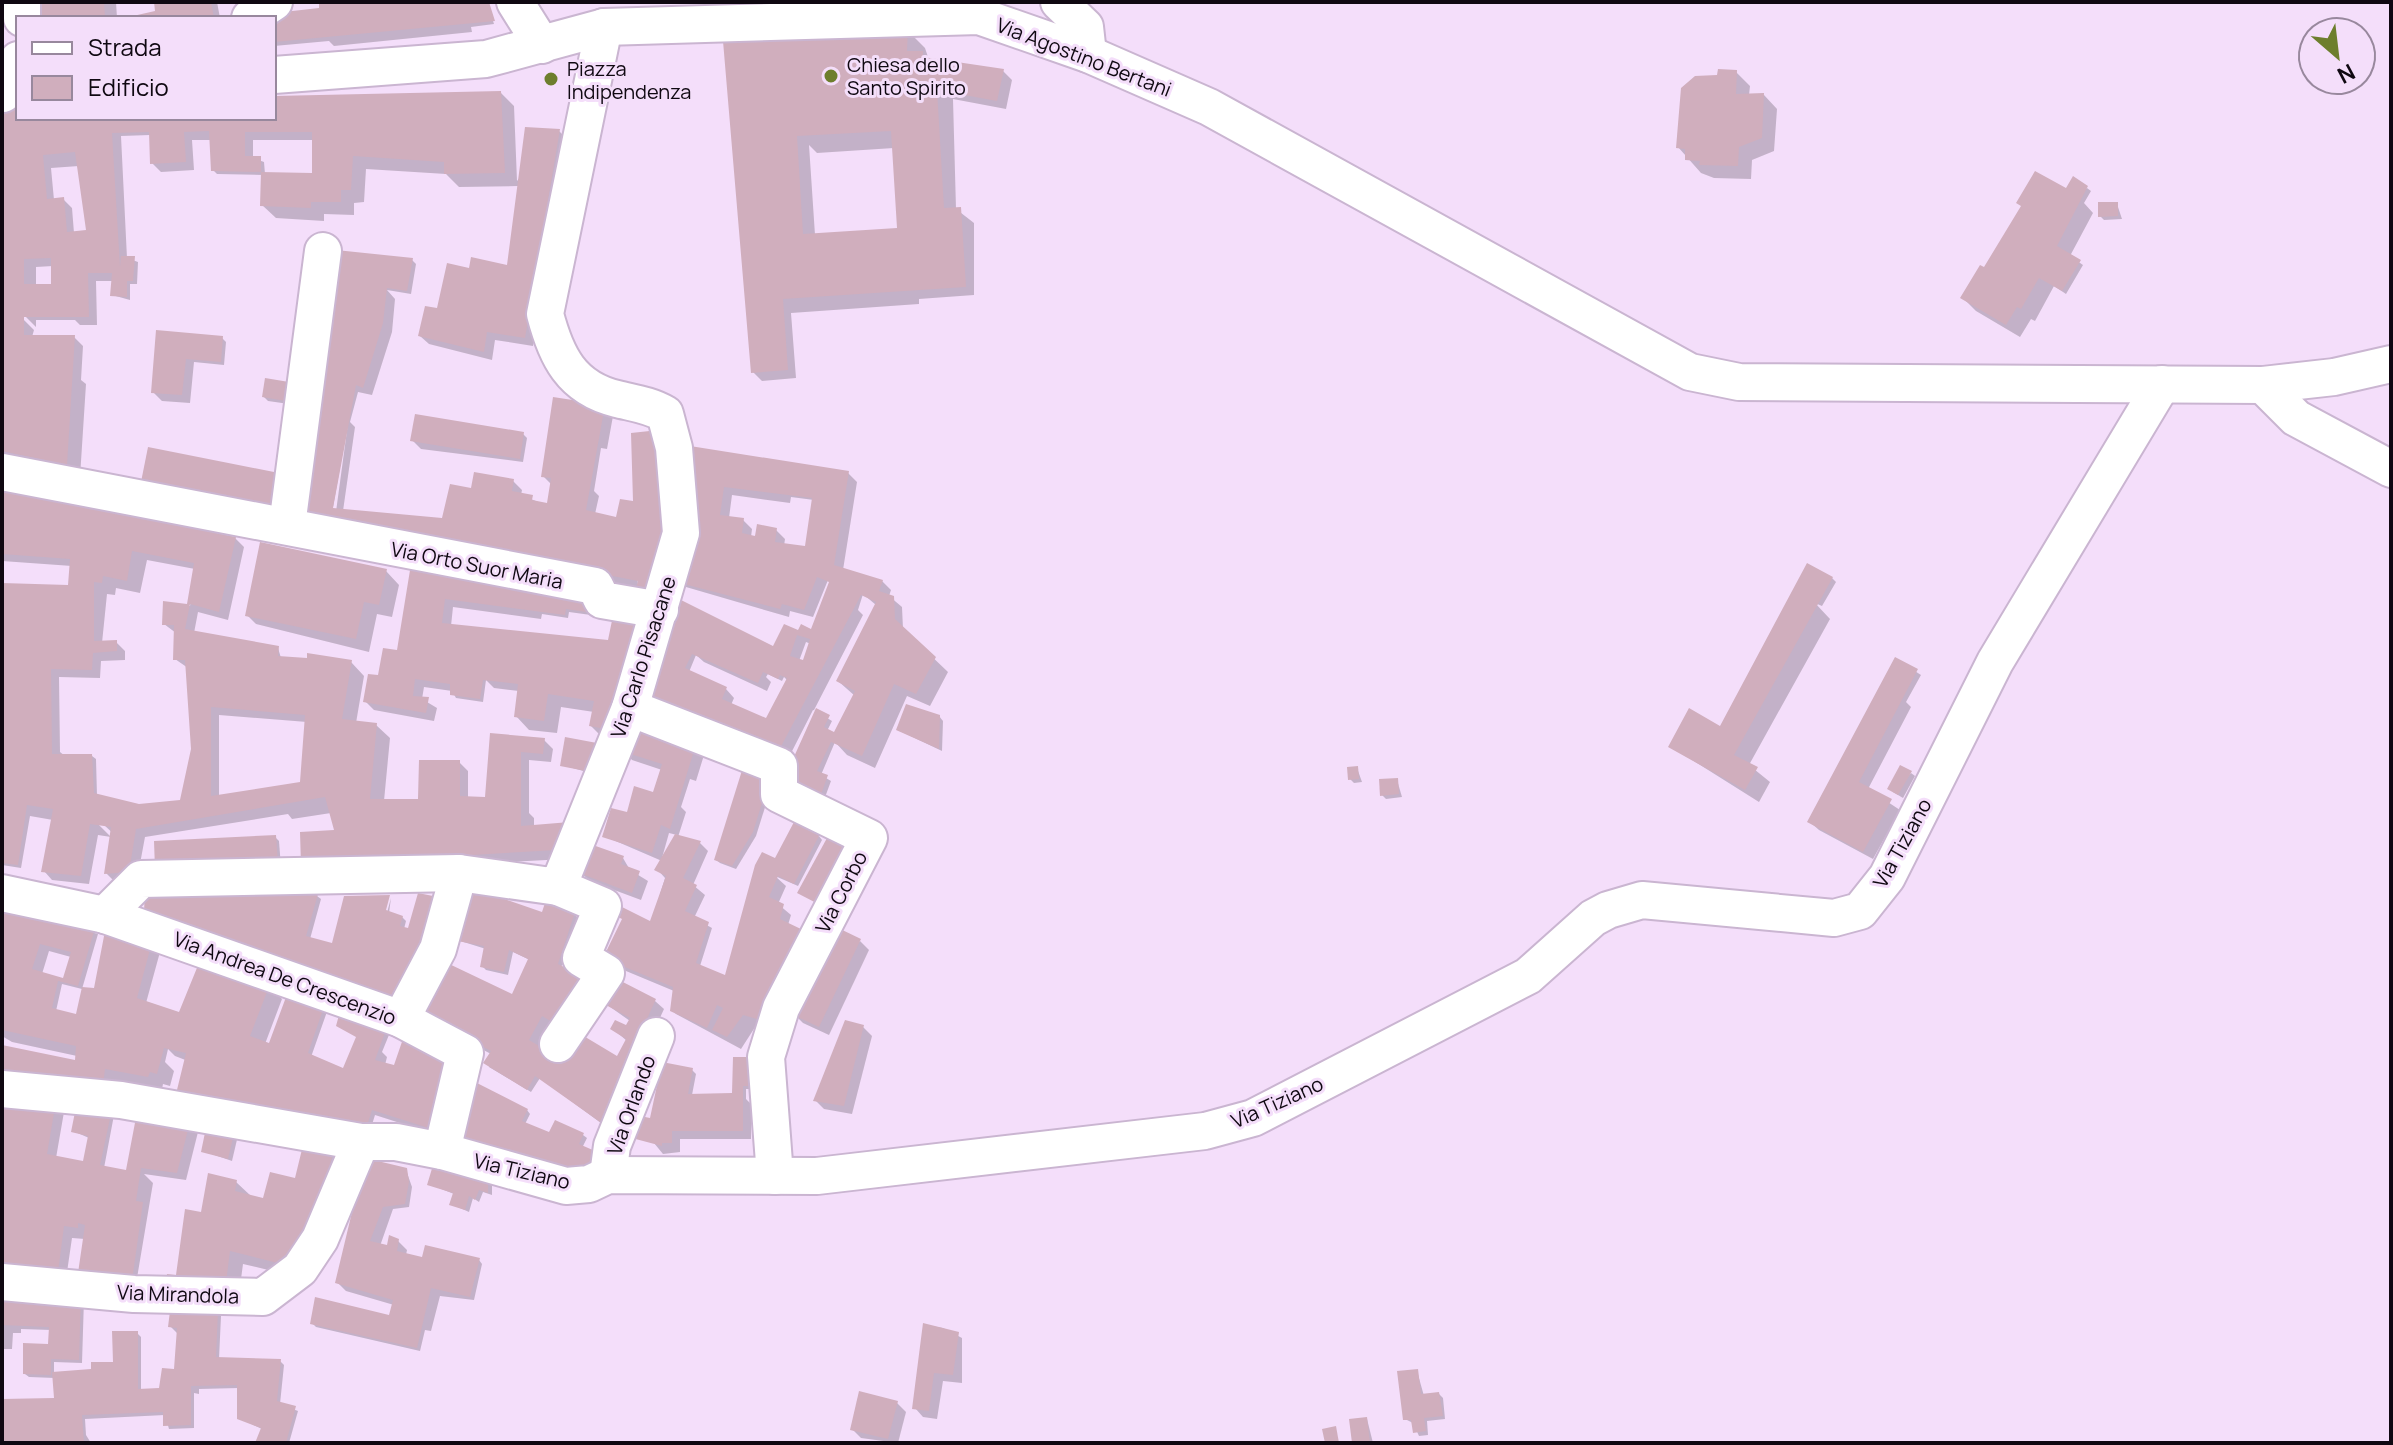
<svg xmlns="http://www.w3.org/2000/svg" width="2393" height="1445" font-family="Manrope,sans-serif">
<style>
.shadow{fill:#0003;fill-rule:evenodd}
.building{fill:#d0aebd;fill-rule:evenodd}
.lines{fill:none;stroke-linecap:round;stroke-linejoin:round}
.street-casing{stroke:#cab5d1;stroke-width:40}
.street{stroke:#fff;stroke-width:36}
.poi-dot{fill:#6d7e2d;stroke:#f4defa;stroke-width:3}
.labels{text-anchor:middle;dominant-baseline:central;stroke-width:6;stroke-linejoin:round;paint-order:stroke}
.street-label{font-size:20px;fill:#0f0811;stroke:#f4defa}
.poi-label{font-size:20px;fill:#0f0811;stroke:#f4defa;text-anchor:start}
</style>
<rect width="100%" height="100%" fill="#f4defa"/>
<g class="shadow">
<polygon points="40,2 116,2 117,18 41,18"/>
<polygon points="156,2 217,2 220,18 129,18 157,16"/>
<polygon points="321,2 487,2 494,24 471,27 472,32 334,46 329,41 274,46 274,18 319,10"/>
<path d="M907 30 925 48 929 60 1003 71 1012 80 1006 109 953 99 956 209 974 223V295L919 299V304L791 313 796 378 762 381 753 372 726 43ZM809 145 817 153 894 148 899 230 815 235Z"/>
<polygon points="1736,72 1750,86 1749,95 1764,95 1777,109 1774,151 1752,160 1751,179 1714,178 1701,173 1678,147"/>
<path d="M501 93 514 106 517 181 559 131 568 140 533 346 495 340 492 360 429 344 420 336 471 271 509 267 518 186 459 187 446 174 366 169 364 202 354 203V215L324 214V221L276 218 262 205 263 175 217 174 213 170 212 140H192L194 170 161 172 152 163 150 135 121 136 127 258 138 262 137 284H130V300L112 295 113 281H96L97 325H80L75 320H36V327L23 314 20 316 34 330 32 337H74L83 346 81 380 86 384 80 477 2 456V112L18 111V118H274V98ZM253 140H312L314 175 265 174 264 162 253 158ZM79 166 88 232 74 233 72 208 63 199 54 200 51 168ZM53 266V286H36V267Z"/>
<polygon points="2087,188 2091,191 2084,203 2093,213 2070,256 2083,265 2066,294 2054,286 2035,321 2031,319 2020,337 1976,311 1963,298 1985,270"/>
<polygon points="2117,204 2122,219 2104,220 2100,216"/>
<path d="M338 252 412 260 416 264 411 294 387 290 395 299 392 332 372 395 358 392 350 422 355 427 343 511 444 520 473 491 513 481 522 490 521 495 548 506 552 485 543 476 555 400 613 416 607 449 601 448 594 491 599 496 595 514 618 519 635 503 638 588 313 523ZM348 423 335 519 331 518Z"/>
<polygon points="158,332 222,338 226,342 224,365 194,362 190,403 162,401 153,392"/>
<polygon points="267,380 296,405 268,401 264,397"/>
<polygon points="523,434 527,438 523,462 421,449 412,440"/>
<path d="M692 470 848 473 857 482 843 570 882 581 891 590 889 596 902 607 903 629 948 672 930 706 907 696 875 768 847 755 835 742 821 775 831 781 824 800 795 789 817 711 813 710 787 761 656 710 676 600 750 676 798 633 812 632 831 581 828 580 813 617 790 611 789 617 686 587 683 583ZM732 495 790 503 791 497 814 500 807 549 784 546 785 539 776 530 751 537 752 529 743 520 729 518ZM863 594 876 605 838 681 855 696 836 737 827 731 832 721 814 710 863 615 858 610ZM806 642 811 644 805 662 799 661ZM696 655 704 662 767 691 771 682 766 677 768 674 782 681 784 677 788 681 768 723 731 705 734 698 726 689 689 672Z"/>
<path d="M2 491 235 538 244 547 228 620 198 612 194 633 278 648 281 658 351 662 364 676 356 723 376 725 390 738 384 801 420 799 459 762 468 771V798L487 799 492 735 544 740 553 749 551 762 529 760V813L534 818V827L566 859 466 864 336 832 331 813 292 819 288 814 145 837 137 880 115 882 106 873 119 839 103 824H98L111 837 98 835 89 884 52 880 44 871 53 820 30 816 21 868 2 865V585L70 587 72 566 2 561ZM147 560 195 569 190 606 165 604 164 624 176 633 175 659 188 668 193 749 182 802 138 806 97 796 96 759 92 756H65L60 752 59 677 100 678 101 661 125 660V651L116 642 102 643 107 594 115 595 116 588 140 593ZM219 715 307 722 302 784 219 797Z"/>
<polygon points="413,566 594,598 591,615 569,612 568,618 542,614 541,619 453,607 451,626 614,644 649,617 600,735 591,726 594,712 561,707 557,733 529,730 516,716 519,691 494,688 486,680 483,702 456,698 452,691 424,687 422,699 437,708 434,721 374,710 365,701 399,653"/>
<polygon points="386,571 399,585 392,617 377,614 369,652 256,624 247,615"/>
<polygon points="1832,578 1836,582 1822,606 1815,603 1830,619 1749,765 1770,782 1759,802 1670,746 1721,730"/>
<polygon points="1896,659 1921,675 1906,702 1911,707 1868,789 1900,810 1873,859 1819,830 1810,822"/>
<polygon points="939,716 943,721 942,751 898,730"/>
<path d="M632 725 704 755 696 781 690 779 681 807 686 812 678 837 700 843 708 851 693 885 705 895 694 918 712 928 700 966 727 978 776 861 819 836 822 840 798 886 775 876 786 886 778 904 791 915 759 1021 741 1049 676 1014 672 1010 674 991 614 966 623 920 651 924 665 878 657 869 662 861 604 836 653 794 662 770 632 760 624 751ZM669 833 677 835 662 858Z"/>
<polygon points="600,748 594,774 562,765"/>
<polygon points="1357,768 1362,782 1354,783 1350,779"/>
<polygon points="1911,773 1915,776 1903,798 1893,792"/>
<polygon points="1397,780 1402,797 1386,799 1382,795"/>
<polygon points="773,782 756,836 736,869 720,863 716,860"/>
<polygon points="275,837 279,841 281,867 161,873"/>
<polygon points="623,858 630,870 648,881 641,900 590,881 581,873"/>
<polygon points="147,889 270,897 317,896 321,899 310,939 333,946 346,898 389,897 381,919 385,920 391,898 389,913 402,917 406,921 404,929 410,931 419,896 441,903 410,1003 388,996 387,998 155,922 146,913"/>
<path d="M2 908 98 934 82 989 62 984 56 1011 83 1018 95 990 107 933 160 952 146 1003 180 1014 268 985 282 999 265 1044 270 1046 329 1006 311 1057 344 1071 358 1037 391 1030 382 1052 387 1057 385 1065 447 1138 375 1115 370 1131 175 1056 168 1049 165 1062 174 1071 170 1086 163 1084 162 1089 118 1081 116 1097 2 1047 77 1065V1056L12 1042 2 1036ZM49 951 71 957 65 981 42 974Z"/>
<polygon points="541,914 574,914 578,918 561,968 551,1023 537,1048 618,1058 627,1041 612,1028 626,1028 630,1021 606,1004 655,1001 664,1009 609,1129 540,1078 531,1092 489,1067 491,1054 461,1038 513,997 530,960 513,952 508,975 486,970 482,966 486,949 454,939"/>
<polygon points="860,941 869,950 829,1035 803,1023 794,1014"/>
<polygon points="863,1027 872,1036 852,1114 824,1109 816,1101"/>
<polygon points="735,1059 760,1089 746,1089 746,1099 751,1104 751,1139 680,1139 680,1152 663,1154 654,1143 630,1136 649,1120 692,1070 696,1074 692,1095 737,1095"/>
<polygon points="2,1097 64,1112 56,1158 90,1165 89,1138 73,1131 114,1115 104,1168 127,1173 140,1110 199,1128 186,1180 144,1174 153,1183 136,1284 85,1239 72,1238 66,1279 15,1273"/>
<polygon points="527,1110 530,1114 525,1124 550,1135 583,1135 587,1138 582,1148 594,1153 591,1175 472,1145 463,1136"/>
<polygon points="239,1131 232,1161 203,1151"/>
<polygon points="338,1150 302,1278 243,1264 238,1302 178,1277 207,1215 236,1182 251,1196 265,1199 296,1181"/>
<polygon points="367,1160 406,1170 412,1187 409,1207 393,1209 380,1246 388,1248 398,1241 407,1250 406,1255 424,1259 479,1260 482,1264 474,1300 440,1296 431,1331 425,1330 420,1351 316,1327 312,1323 396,1319 394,1305 346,1291 337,1282"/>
<polygon points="487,1180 492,1184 492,1195 483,1192 479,1202 473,1198 469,1212 451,1204 454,1194 429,1184"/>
<polygon points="2,1293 84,1299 82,1363 54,1362 54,1374 93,1371 115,1364 137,1333 141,1337 141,1391 161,1390 176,1371 178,1334 171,1327 217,1312 221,1316 219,1359 280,1361 284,1365 280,1404 298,1411 289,1443 258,1443 262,1429 239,1418 239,1388 199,1389 199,1394 194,1393 194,1428 169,1429 165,1415 85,1419 86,1435 91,1443 2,1443 2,1402 56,1400 55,1378 29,1377 25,1374 50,1346 51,1330 21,1329 21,1333 13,1333 12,1349 2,1349"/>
<polygon points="925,1325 943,1328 962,1338 962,1383 943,1381 937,1419 923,1417 915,1408"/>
<polygon points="1417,1371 1424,1396 1439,1394 1443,1398 1445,1419 1427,1421 1428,1435 1419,1436 1413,1423 1405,1419"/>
<polygon points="897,1403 906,1412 898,1443 861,1438 852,1429"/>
<polygon points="1367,1419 1373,1443 1354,1443"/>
</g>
<g class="building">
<polygon points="38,2 104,2 105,18 38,18"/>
<polygon points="154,2 211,2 214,18 124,18 155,11"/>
<polygon points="319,2 489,2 495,21 274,42 274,18 257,15 319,8"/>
<path d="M908 28 907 51H923V57L1004 69 997 101 937 90 944 208 961 207 966 287 783 299 788 370 751 373 723 41ZM891 131 897 228 803 234 797 136Z"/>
<polygon points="1718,69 1737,70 1736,94 1764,93 1762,138 1739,147 1738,166 1699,165 1700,161 1685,160 1685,149 1676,148 1681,88 1695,76 1717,75"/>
<path d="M501 91 505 173 444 174V162L353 156 351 190H341V202H311V208L260 206 261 172 312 173V132H245V156H261V172L211 171 209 131 184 132 186 162 150 164 149 132 112 133 120 267 121 256H135L133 281H127V297L110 296 112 273H88L89 317H24V335H75L67 465 2 451V110L18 109V118H274V96ZM75 152 86 230 67 232 64 197 47 199 43 155ZM51 258V284H24V259Z"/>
<polygon points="525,127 560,129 525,338 487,332 484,352 418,336 425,306 437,308 447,263 469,268 471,257 507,265"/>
<polygon points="2035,171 2066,188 2073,176 2088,186 2057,246 2081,260 2062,291 2039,278 2021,309 2017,307 2006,325 1960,298 1980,265 1984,267 2021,206 2016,203"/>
<polygon points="2098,202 2118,202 2118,216 2098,217"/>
<polygon points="336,250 413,258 407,291 387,288 383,323 363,388 356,385 333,508 442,518 450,484 471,488 474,472 514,479 512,491 533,495 532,500 547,503 551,478 541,477 553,397 605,405 586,510 616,517 620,499 633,501 631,433 659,430 669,522 653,597 635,592 638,581 302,515"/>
<polygon points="156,330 223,336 221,362 186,359 182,395 151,393"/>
<polygon points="265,378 295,383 292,402 262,397"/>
<polygon points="415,414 524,432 520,459 410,441"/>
<path d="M690 446 849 471 834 565 883 580 879 591 894 596 895 619 936 657 916 694 894 684 862 756 831 742 817 771 828 775 820 797 789 785 793 759 816 708 830 715 824 727 834 732 855 691 836 681 876 602 861 595 777 754 645 702 675 597 773 646 784 624 798 630 801 624 811 629 829 582 817 577 804 610 782 604 780 609 680 583ZM724 487 812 498 805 546 775 542 777 528 757 524 755 536 742 533 744 518 720 515ZM797 635 810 639 803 660 790 656ZM692 654 758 683 763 672 778 679 780 675 787 678 766 718 722 699 727 687 685 668Z"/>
<polygon points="148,447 284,474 277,509 141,482"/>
<path d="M2 489 236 537 219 612 190 604 185 629 279 646 278 656 307 658V653L352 660 342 719 377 723 370 799H418L419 760H460V796L485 797 490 733 545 738 543 754 521 752V826L570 822 557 850 301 865 300 832 334 830 325 797 136 829 129 872 104 874 111 827 90 824 81 876 41 872 53 809 27 805 18 865 2 863V583L68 585 70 559 2 554ZM132 551 194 563 187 604 163 601 162 625H174L173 660H185L191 749 180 800 139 804 94 793 92 754H52L51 669 92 670 93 653 117 651V640L94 641V582L102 583 103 576 127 581ZM211 707 305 715 300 782 211 796Z"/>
<polygon points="260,542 387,569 379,605 364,602 356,639 245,616"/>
<polygon points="1807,563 1833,577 1734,755 1758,767 1745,790 1668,747 1689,708 1720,726"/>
<polygon points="411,564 591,592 587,612 566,609 565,615 445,599 442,623 608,640 615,606 646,611 606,729 589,726 594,701 548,694 544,721 514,717 518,684 483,680 480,699 450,695 450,684 415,679 413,696 429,697 426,713 363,702 368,674 378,675 383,648 397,650"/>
<polygon points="1895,657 1918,669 1859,782 1892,799 1863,852 1807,822"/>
<polygon points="906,704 940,715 939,749 896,730"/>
<polygon points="631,722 696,744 670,829 661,825 652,853 602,837 611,808 627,812 634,786 653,792 662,764 621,751"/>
<polygon points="565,737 597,743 591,772 560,766"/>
<polygon points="744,764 770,777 753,832 732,866 714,860"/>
<polygon points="1900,765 1912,771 1898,795 1887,789"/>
<polygon points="1358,766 1359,779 1348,780 1347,767"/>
<polygon points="1398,778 1399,794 1380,796 1379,779"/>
<polygon points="794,822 820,834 794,884 778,876 769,897 784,904 780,919 803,930 764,1021 743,1015 727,1037 712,1030 723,1008 717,1005 707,1028 670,1011 673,987 603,958 622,919 616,916 620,906 650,921 666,876 654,870 675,834 701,841 683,878 697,885 685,911 709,922 696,963 725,975 755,865 762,852 775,858"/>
<polygon points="276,835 278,864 155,869 154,841"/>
<polygon points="827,838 853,852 826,908 797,893"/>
<polygon points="590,844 624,856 621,864 640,871 632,893 579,873"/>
<polygon points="145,887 318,894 306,936 332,943 344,896 390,895 386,910 403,916 400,926 408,928 418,893 438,897 406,1000 144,913"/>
<polygon points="462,894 493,895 542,912 545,903 575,912 558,964 586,978 561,1027 542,1016 529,1040 561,1059 577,1032 617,1056 626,1039 610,1029 615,1020 626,1025 630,1018 604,1004 617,979 656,999 600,1122 535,1076 527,1090 483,1063 491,1051 421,1014 445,962 512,994 528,959 509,950 504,972 480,967 484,946 452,940"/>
<path d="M2 906 95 928 78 986 58 981 52 1008 76 1014 82 987 94 988 105 931 152 942 137 998 179 1012 201 958 270 984 250 1036 269 1043 289 989 326 1001 308 1053 343 1068 356 1037 336 1026 342 1004 388 1024 375 1060 394 1065 405 1033 452 1064 438 1131 372 1110 366 1129 176 1094 186 1053 164 1048 157 1074 150 1072 148 1077 105 1069 103 1085 2 1075V1045L75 1060 76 1046 2 1030ZM40 944 71 952 63 978 32 969Z"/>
<polygon points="834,926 861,939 819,1027 791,1014"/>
<polygon points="845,1020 864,1025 844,1106 813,1101"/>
<polygon points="733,1057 758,1057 757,1086 743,1086 743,1131 672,1131 672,1143 662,1143 662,1146 628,1137 635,1115 650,1118 662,1062 693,1068 688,1094 732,1093"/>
<polygon points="473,1081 528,1109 522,1121 549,1132 555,1120 584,1133 579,1144 595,1151 587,1172 460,1137"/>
<polygon points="2,1095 56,1101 47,1154 83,1161 88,1136 71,1132 77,1102 112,1109 100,1165 126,1170 138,1107 191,1118 177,1173 141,1168 136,1201 143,1202 132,1281 78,1273 85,1225 78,1223 78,1228 64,1226 58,1272 2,1269"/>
<polygon points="208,1118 236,1125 228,1159 201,1152"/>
<polygon points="305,1137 335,1144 320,1209 298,1239 289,1266 230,1251 225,1290 166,1283 167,1274 176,1275 185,1209 201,1212 208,1173 237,1180 235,1191 263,1198 270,1172 295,1178"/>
<polygon points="365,1158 407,1168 409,1182 405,1204 383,1207 370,1241 387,1245 389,1235 399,1239 397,1251 422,1257 425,1245 480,1258 470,1297 431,1288 417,1348 310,1324 315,1297 389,1315 393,1300 335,1283"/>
<polygon points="434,1162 488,1178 488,1193 479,1190 475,1200 469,1196 465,1210 449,1205 453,1193 427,1185"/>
<polygon points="2,1291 81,1293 79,1360 51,1359 51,1375 23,1374 23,1343 48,1344 49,1327 2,1325"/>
<polygon points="171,1303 218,1310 216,1357 281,1359 277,1401 296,1406 286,1443 255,1443 261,1428 237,1419 237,1385 191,1386 191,1425 163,1426 163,1412 82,1415 84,1443 2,1443 2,1399 54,1398 52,1372 91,1369 91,1362 113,1362 112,1331 138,1331 138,1389 159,1388 162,1368 174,1369 177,1328 168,1327"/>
<polygon points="923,1323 959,1332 953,1375 934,1373 929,1411 912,1409"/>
<polygon points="1418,1369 1421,1394 1439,1392 1443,1416 1424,1418 1426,1431 1413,1433 1411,1420 1403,1420 1397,1371"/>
<polygon points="859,1391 898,1401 888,1439 850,1430"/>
<polygon points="1367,1417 1370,1443 1352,1443 1349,1419"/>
<polygon points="1336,1426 1339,1443 1325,1443 1322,1429"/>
</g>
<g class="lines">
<g class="street-casing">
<g id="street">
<polyline points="22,2 22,18"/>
<polyline points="515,2 542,45"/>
<polyline points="1059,2 1085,27 1088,54"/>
<polyline points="250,18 274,2"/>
<polyline points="274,75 486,59 604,27 979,16 1088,54 1209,107 1690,372 1739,382 2263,385 2334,377 2391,364"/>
<polyline points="3,94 18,60"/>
<polyline points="2263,385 2296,418 2391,469"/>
<polyline points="2,472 595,586 602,600 660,610"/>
<polyline points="287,526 323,251"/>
<polyline points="630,708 779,766 779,794 869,838 781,1008 766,1057 775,1176"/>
<polyline points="558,887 603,906 581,958 606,973 558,1044"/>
<polyline points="2,893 105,915 401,1019 465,1053 442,1151"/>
<path d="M105 915 141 879 459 873 558 887 630 708 681 533 674 448 665 414C650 405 633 403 617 399 571 388 556 356 545 314L604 27"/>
<polyline points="401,1019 438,949 459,873"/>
<polyline points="2,1089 121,1100 361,1142 396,1142 442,1151 566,1186 589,1184 608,1175 817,1176 1205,1131 1253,1118 1528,976 1593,918 1608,910 1642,900 1834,918 1860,911 1887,877 1995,662 2162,384"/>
<polyline points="608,1175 612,1146 656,1036"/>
<polyline points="2,1282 134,1294 263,1297 300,1269 320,1239 361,1142"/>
</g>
</g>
<use href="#street" class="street"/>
</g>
<g class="poi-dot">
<circle cx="831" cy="76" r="8"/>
<circle cx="551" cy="79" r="8"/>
</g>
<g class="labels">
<g class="street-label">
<text transform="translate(1084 57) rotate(21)">Via Agostino Bertani</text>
<text transform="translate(477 565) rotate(11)">Via Orto Suor Maria</text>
<text transform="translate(643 657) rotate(-72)">Via Carlo Pisacane</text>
<text transform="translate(1902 843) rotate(-61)">Via Tiziano</text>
<text transform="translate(841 892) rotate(-63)">Via Corbo</text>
<text transform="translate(285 978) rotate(20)">Via Andrea De Crescenzio</text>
<text transform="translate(1277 1102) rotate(-24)">Via Tiziano</text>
<text transform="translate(631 1105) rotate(-70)">Via Orlando</text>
<text transform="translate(522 1171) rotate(13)">Via Tiziano</text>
<text transform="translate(178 1294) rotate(2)">Via Mirandola</text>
</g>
<g class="poi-label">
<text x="847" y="64">Chiesa dello<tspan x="847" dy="23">Santo Spirito</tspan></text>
<text x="567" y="68">Piazza<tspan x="567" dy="23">Indipendenza</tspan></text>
</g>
</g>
<rect width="2393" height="1445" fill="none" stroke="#0f0811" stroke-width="8"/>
<rect x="16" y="16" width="260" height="104" fill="#f4defa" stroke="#98889d" stroke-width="2"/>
<rect x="32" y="42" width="40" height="12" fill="#ffffff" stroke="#98889d" stroke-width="2"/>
<text x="88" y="56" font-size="24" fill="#0f0811">Strada</text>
<rect x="32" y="76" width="40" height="24" fill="#d0aebd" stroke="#98889d" stroke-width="2"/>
<text x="88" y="96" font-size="24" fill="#0f0811">Edificio</text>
<g transform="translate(2337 56) rotate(152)"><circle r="38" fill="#f4defa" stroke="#98889d" stroke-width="2"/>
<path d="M0-6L14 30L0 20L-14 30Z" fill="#6d7e2d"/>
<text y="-12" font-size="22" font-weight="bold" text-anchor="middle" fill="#0f0811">N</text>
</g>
</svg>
